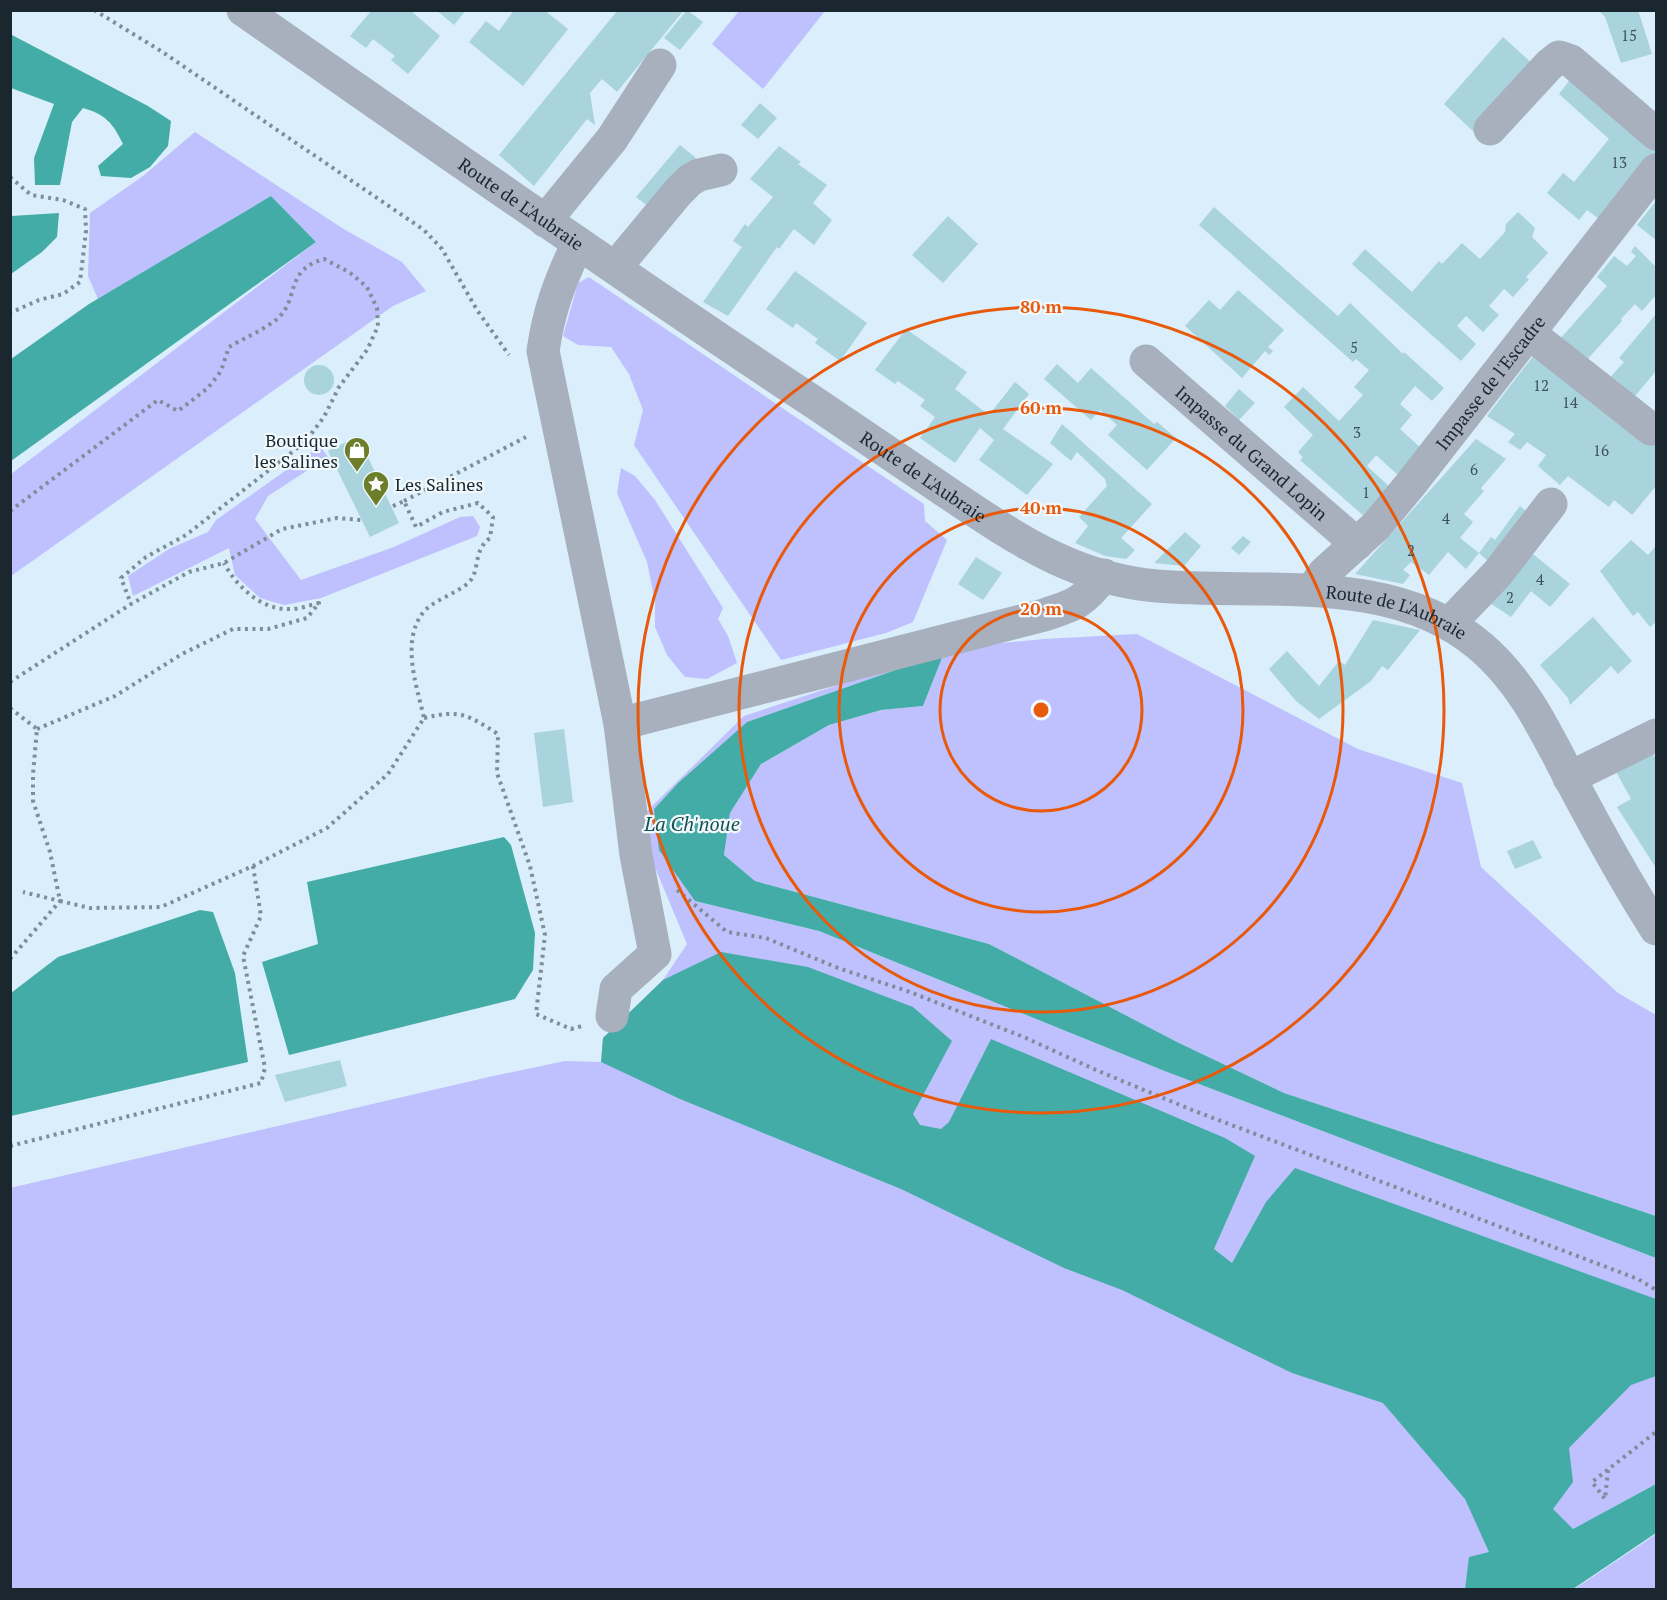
<svg xmlns="http://www.w3.org/2000/svg" width="1667" height="1600" font-family="'PT Serif',serif">
<style>
.green{fill:#bec1fd}
.water{fill:#44aca6}
.building{fill:#a9d4dd}
.lines{fill:none;stroke-linecap:round;stroke-linejoin:round}
.path{stroke:#7d8e99;stroke-width:4;stroke-dasharray:3 4.5;stroke-linecap:butt}
.minor{stroke:#a8b0be;stroke-width:33}
.ring{fill:none;stroke:#e8590c;stroke-width:3}
.labels{text-anchor:middle;dominant-baseline:central;stroke-width:4.5;stroke-linejoin:round;paint-order:stroke}
.number-label{font-size:15px;fill:#3e525a}
.street-label{font-size:18px;fill:#1a272f;stroke:#f2f9fd}
.poi-label{font-size:18px;fill:#1a272f;stroke:#f2f9fd;text-anchor:end}
.water-label{font-size:20px;font-style:italic;fill:#16524e;stroke:#f2f9fd}
.centre{fill:#e8590c;stroke:#f2f9fd;stroke-width:3}
.ring-label{font-size:18px;text-anchor:middle;font-weight:bold;fill:#e8590c;stroke:#f2f9fd;stroke-width:4.5;stroke-linejoin:round;paint-order:stroke}
</style>
<rect width="100%" height="100%" fill="#daeefb"/>
<g class="green">
<polygon points="739,11 739,10 825,11 763,89 712,44"/>
<polygon points="195,132 342,228 402,262 426,291 393,306 11,576 11,474 316,242 271,196 98,299 88,276 90,213 143,176"/>
<polygon points="589,277 924,504 925,521 947,540 913,622 886,633 781,660 634,445 643,410 629,374 611,347 578,345 563,336 578,283"/>
<polygon points="320,446 328,457 268,496 255,519 301,580 394,547 460,517 473,516 480,527 477,536 321,598 284,605 260,598 235,575 229,548 133,596 128,576 169,549 208,532 216,520"/>
<polygon points="621,468 635,476 655,500 723,608 718,619 728,636 737,663 707,679 685,677 667,655 655,627 655,601 647,562 617,493"/>
<polygon points="1137,634 1358,749 1462,783 1481,867 1618,993 1656,1015 1656,1216 1284,1093 1177,1042 989,944 755,881 724,855 730,813 761,764 829,725 881,710 923,706 944,653 747,722 678,783 654,809 695,901 819,931 1162,1070 1656,1258 1656,1484 1557,1538 1470,1557 1465,1589 11,1589 10,1188 493,1076 565,1061 601,1062 603,1038 663,980 687,944 636,822 744,716 950,648 1044,639"/>
<polygon points="1656,1533 1656,1589 1573,1590 1652,1537"/>
</g>
<g class="water">
<path d="M10 34 148 106 171 121 168 146 150 167 131 178 101 176 98 166 123 144C113 123 105 114 83 108L72 122 60 185H35L34 158 54 104 11 88Z"/>
<polygon points="271,196 316,242 11,461 11,359 89,304"/>
<polygon points="59,213 57,237 42,252 11,274 11,216"/>
<polygon points="944,653 923,706 881,710 829,725 761,764 730,813 724,855 755,881 989,944 1177,1042 1284,1093 1656,1216 1656,1258 1162,1070 819,931 695,901 659,850 654,809 678,783 747,722"/>
<polygon points="504,837 511,845 535,933 533,970 515,999 289,1055 262,962 318,944 307,882"/>
<polygon points="200,910 213,912 235,973 248,1062 11,1116 11,993 58,957"/>
<polygon points="721,952 808,967 913,1007 952,1041 913,1114 920,1125 941,1129 949,1122 991,1039 1225,1138 1255,1156 1214,1249 1232,1263 1266,1202 1295,1168 1656,1299 1656,1376 1631,1385 1569,1448 1573,1482 1553,1509 1573,1529 1656,1484 1656,1533 1573,1589 1465,1589 1469,1557 1489,1552 1465,1499 1383,1403 1292,1373 1122,1290 1064,1268 901,1189 680,1099 601,1062 603,1038 663,980"/>
</g>
<g class="building">
<polygon points="372,10 410,10 440,36 408,74 391,60 395,56 373,39 366,48 350,36"/>
<polygon points="436,10 466,10 454,25"/>
<polygon points="514,10 544,10 568,29 523,86 469,42 486,21 499,31"/>
<polygon points="618,10 684,10 617,92 602,79 590,93 595,125 587,119 534,186 499,155"/>
<polygon points="687,10 703,22 680,50 664,38"/>
<polygon points="1598,10 1638,10 1652,54 1621,63 1605,17"/>
<polygon points="1503,37 1534,65 1475,133 1444,104"/>
<polygon points="1575,73 1656,143 1656,152 1602,221 1587,210 1579,220 1547,193 1563,173 1574,182 1609,139 1559,94"/>
<polygon points="760,103 777,118 758,139 741,125"/>
<polygon points="680,145 696,158 653,210 636,197"/>
<polygon points="779,146 801,162 798,164 827,185 813,203 832,220 814,245 794,229 779,249 777,247 728,316 703,302 742,247 733,241 745,224 748,227 773,197 750,179"/>
<polygon points="1656,201 1656,240 1637,225"/>
<polygon points="1214,207 1338,316 1350,303 1403,354 1404,352 1444,388 1432,401 1415,386 1400,404 1412,415 1400,429 1423,450 1400,477 1376,455 1367,466 1391,488 1366,518 1300,460 1303,457 1298,452 1313,435 1284,407 1303,387 1339,421 1363,395 1354,387 1369,370 1356,359 1353,362 1199,225"/>
<polygon points="1518,212 1535,228 1532,237 1548,253 1526,277 1529,279 1513,297 1504,289 1489,306 1499,315 1483,332 1466,316 1457,326 1476,344 1461,361 1352,264 1365,249 1412,292 1439,261 1442,264 1462,243 1480,259 1505,232 1506,224"/>
<polygon points="948,216 978,244 943,283 912,255"/>
<polygon points="1635,246 1656,267 1656,295 1642,311 1635,304 1621,319 1622,321 1584,363 1559,340 1607,286 1597,277 1614,256 1627,266 1636,256 1631,252"/>
<polygon points="795,271 867,323 840,361 815,343 818,339 796,323 793,328 766,309"/>
<polygon points="1238,290 1284,330 1268,347 1273,351 1269,355 1265,351 1242,378 1185,326 1209,300 1220,310"/>
<polygon points="1656,314 1656,371 1630,402 1606,382 1624,362 1619,358"/>
<polygon points="906,329 967,372 955,389 989,415 1015,382 1029,394 1003,429 1053,464 1027,495 979,460 994,440 980,428 955,463 920,438 935,417 920,406 925,400 898,381 895,384 875,370"/>
<polygon points="1537,351 1656,441 1656,486 1632,515 1614,500 1609,507 1568,476 1560,485 1538,466 1546,455 1527,442 1520,450 1508,442 1515,434 1487,416"/>
<polygon points="1057,364 1078,383 1091,368 1154,424 1157,422 1176,438 1147,470 1108,435 1117,425 1100,410 1091,420 1044,379"/>
<circle cx="319" cy="380" r="15"/>
<polygon points="1239,389 1255,403 1239,420 1225,406"/>
<polygon points="1062,424 1152,504 1121,538 1135,550 1126,559 1105,556 1075,543 1088,526 1079,517 1107,486 1105,479 1077,452 1071,461 1050,443"/>
<polygon points="358,436 399,523 370,537 328,451"/>
<polygon points="1476,439 1506,459 1481,488 1484,491 1464,514 1473,522 1460,538 1479,553 1466,569 1448,552 1429,575 1411,562 1403,570 1410,575 1403,584 1355,574"/>
<polygon points="1520,506 1533,517 1495,567 1479,553 1491,537 1495,540"/>
<polygon points="1185,532 1201,546 1184,566 1154,563"/>
<polygon points="1243,536 1251,542 1239,555 1231,548"/>
<polygon points="1631,540 1648,555 1656,546 1656,622 1650,627 1638,612 1633,616 1600,571"/>
<polygon points="1528,550 1570,584 1550,607 1531,591 1511,617 1490,603"/>
<polygon points="976,557 1002,573 983,600 958,584"/>
<polygon points="1593,617 1632,661 1618,674 1611,666 1570,705 1568,698 1540,665"/>
<polygon points="1373,620 1420,630 1388,670 1382,666 1371,681 1319,719 1296,701 1269,669 1287,651 1319,686 1339,661 1345,665"/>
<polygon points="564,729 573,802 543,807 534,733"/>
<polygon points="1651,750 1656,759 1656,868 1617,807 1631,799 1614,768"/>
<polygon points="1533,840 1542,858 1515,869 1507,851"/>
<polygon points="340,1060 347,1086 285,1102 275,1075"/>
</g>
<g class="lines">
<g class="path">
<polyline points="94,10 161,51 424,230 442,249 477,310 509,355"/>
<polyline points="10,177 31,195 63,200 85,209 86,231 80,282 63,294 39,300 10,313"/>
<polyline points="404,501 526,437"/>
<path d="M10 511 158 400 178 411 208 388 221 371 229 347C244 338 264 330 277 319 300 299 284 270 324 259L349 272 367 287 377 308 378 326 367 350 339 387 324 417 305 442 186 535 146 557 121 578 131 604"/>
<polyline points="10,682 131,604 189,572 224,563 282,529 337,518 361,520"/>
<path d="M10 708 37 729 33 774V801L50 852 60 901 90 908 161 907 253 866 327 828 388 774 424 718C417 687 401 643 422 614 431 601 456 594 468 583 481 572 472 551 490 538L493 517 478 503 443 512 416 527 404 501 391 507"/>
<path d="M424 718C460 709 468 715 498 734L497 773 530 866 545 935 536 1014 571 1029 582 1026"/>
<path d="M37 729 115 696 182 654 233 629H268L307 618 319 603C310 605 300 609 291 609 262 611 236 586 224 563"/>
<polyline points="677,890 727,932 766,938 838,968 910,992 1026,1038 1096,1070 1192,1110 1638,1279 1656,1290"/>
<polyline points="10,959 60,901 23,892"/>
<polyline points="10,1146 261,1083 265,1068 243,956 261,916 253,866"/>
<polyline points="1608,1470 1605,1499 1592,1482 1656,1432"/>
</g>
<g class="minor">
<path id="s1" d="M243 10C434 143 624 277 818 405 859 433 901 461 942 489 979 514 1015 539 1055 558 1087 573 1122 583 1157 586 1263 595 1392 571 1480 646 1524 683 1547 735 1573 784 1599 833 1626 882 1656 929"/>
<polyline points="1490,129 1549,65 1559,57 1571,61 1656,134"/>
<polyline points="545,221 612,139 660,65"/>
<path d="M578 243C560 281 549 309 543 351L620 724 1044 615C1075 605 1084 602 1104 575"/>
<polyline points="615,268 678,192 690,180 699,175 721,170"/>
<polyline points="1529,333 1651,429"/>
<path id="s2" d="M1146 361 1357 544"/>
<path id="s3" d="M1313 588 1324 573 1376 526 1410 485 1656 170"/>
<polyline points="1449,624 1497,574 1551,504"/>
<polyline points="1569,778 1656,735"/>
<polyline points="612,1016 616,989 655,954 636,855 620,724"/>
</g>
</g>
<g class="ring">
<circle cx="1041" cy="710" r="101"/>
<circle cx="1041" cy="710" r="202"/>
<circle cx="1041" cy="710" r="302"/>
<circle cx="1041" cy="710" r="403"/>
</g>
<defs>
<g id="shop-pin" transform="scale(1.35)"><path d="M0 17L-7.5 6A9.5 9.5 0 1 1 7.5 6Z" fill="#6c7d2c" stroke="#f2f9fd"/><path d="M-5-2.5h2.3a2.7 3.5 0 0 1 5.4 0H5L5.5 6h-11ZM-1.5-2.5h3a1.5 2.3 0 0 0-3 0Z" fill="#fff"/></g>
<g id="sight-pin" transform="scale(1.35)"><path d="M0 17L-7.5 6A9.5 9.5 0 1 1 7.5 6Z" fill="#6c7d2c" stroke="#f2f9fd"/><path d="M0-6L1.8-2.2L6-1.7L2.9 1.2L3.7 5.4L0 3.3L-3.7 5.4L-2.9 1.2L-6-1.7L-1.8-2.2Z" fill="#fff"/></g>
</defs>
<g fill-rule="evenodd">
<use href="#shop-pin" x="357" y="450"/>
<use href="#sight-pin" x="376" y="484"/>
</g>
<g class="labels">
<g class="number-label">
<text x="1629" y="35">15</text>
<text x="1619" y="162">13</text>
<text x="1354" y="347">5</text>
<text x="1541" y="385">12</text>
<text x="1570" y="402">14</text>
<text x="1357" y="432">3</text>
<text x="1601" y="450">16</text>
<text x="1474" y="469">6</text>
<text x="1366" y="492">1</text>
<text x="1446" y="518">4</text>
<text x="1411" y="550">2</text>
<text x="1540" y="579">4</text>
<text x="1510" y="597">2</text>
</g>
<g class="street-label">
<text stroke="none"><textPath href="#s1" startOffset="339">Route de L'Aubraie</textPath></text>
<text stroke="none"><textPath href="#s3" startOffset="272">Impasse de l'Escadre</textPath></text>
<text stroke="none"><textPath href="#s2" startOffset="140">Impasse du Grand Lopin</textPath></text>
<text stroke="none"><textPath href="#s1" startOffset="825">Route de L'Aubraie</textPath></text>
<text stroke="none"><textPath href="#s1" startOffset="1329">Route de L'Aubraie</textPath></text>
</g>
<g class="poi-label">
<text x="338" y="440">Boutique<tspan x="338" dy="21">les Salines</tspan></text>
<text x="395" y="484" text-anchor="start">Les Salines</text>
</g>
<g class="water-label">
<text x="692" y="823">La Ch'noue</text>
</g>
</g>
<circle cx="1041" cy="710" r="9" class="centre"/>
<g class="ring-label">
<text x="1041" y="313">80 m</text>
<text x="1041" y="414">60 m</text>
<text x="1041" y="514">40 m</text>
<text x="1041" y="615">20 m</text>
</g>
<rect width="1667" height="1600" fill="none" stroke="#1a272f" stroke-width="24"/>
</svg>
